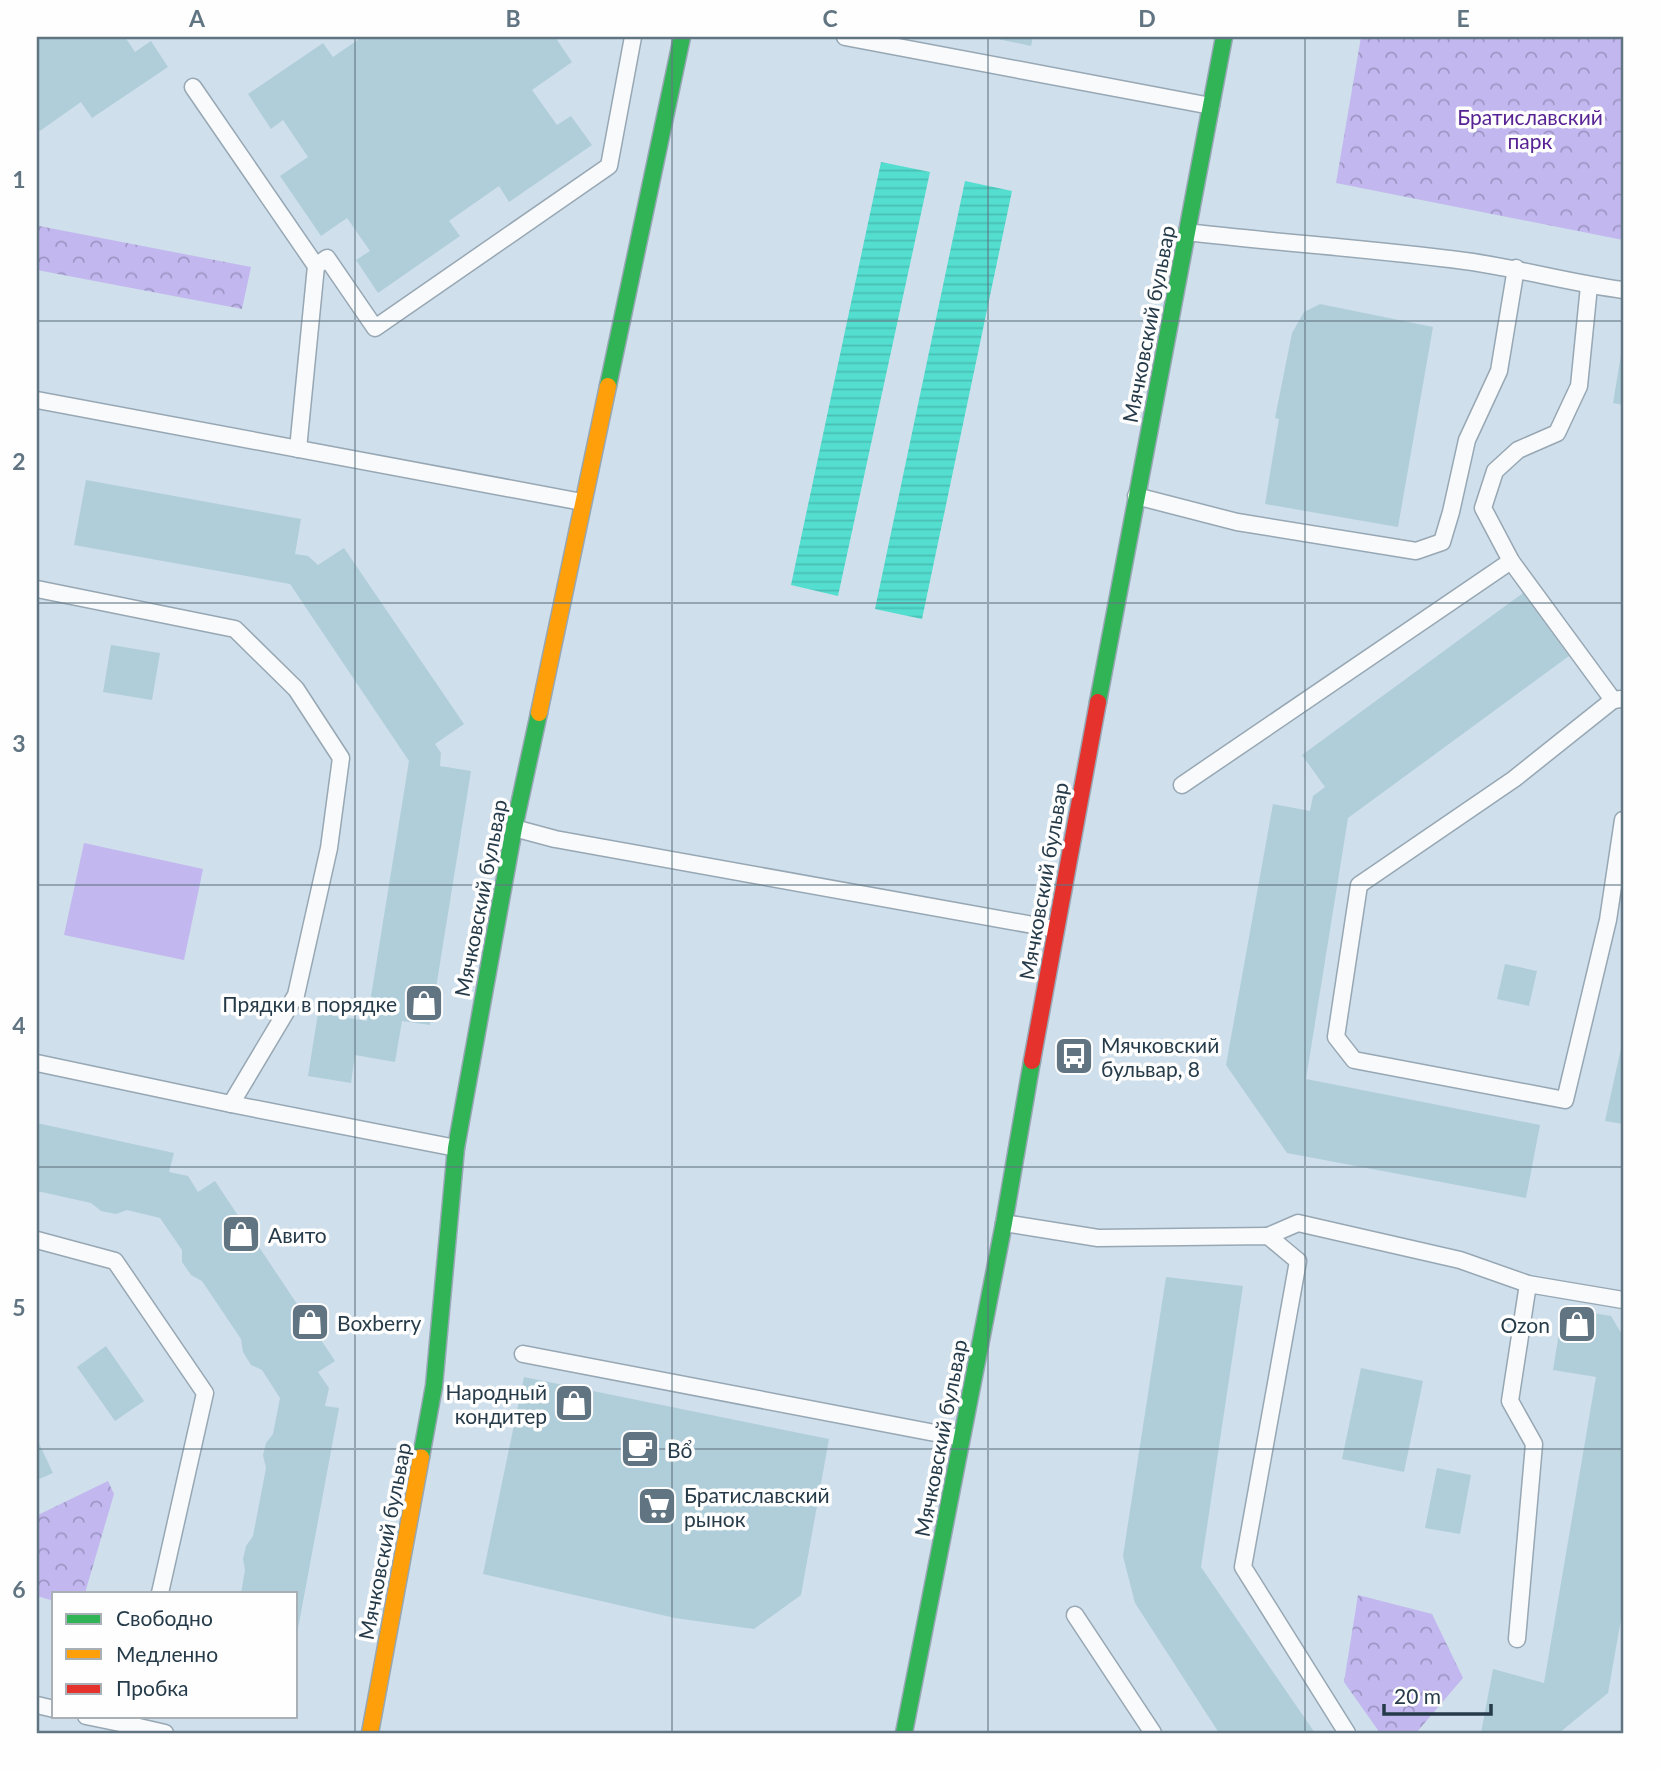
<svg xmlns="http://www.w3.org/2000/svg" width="1660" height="1770" font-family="Lato,sans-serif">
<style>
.park{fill:url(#park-crowns)}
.garden{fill:#c2b7ef}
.water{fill:url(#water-rules)}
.building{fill:#b0ceda}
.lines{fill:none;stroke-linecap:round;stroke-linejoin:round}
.lane-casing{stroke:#97a7b3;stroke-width:19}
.fast-casing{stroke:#97a7b3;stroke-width:19}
.slow-casing{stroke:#97a7b3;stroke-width:19}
.jam-casing{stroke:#97a7b3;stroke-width:19}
.lane{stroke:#f8fafc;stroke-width:16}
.fast{stroke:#30b455;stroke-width:16}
.slow{stroke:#ff9f0a;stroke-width:16}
.jam{stroke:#e5322d;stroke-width:16}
.grid{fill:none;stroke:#617482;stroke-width:2;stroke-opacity:0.55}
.labels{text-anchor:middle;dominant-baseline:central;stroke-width:7;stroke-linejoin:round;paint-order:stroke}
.park-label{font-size:21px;fill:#572293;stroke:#fefefe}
.street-label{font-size:21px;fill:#263b49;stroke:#fefefe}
.poi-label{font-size:21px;fill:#263b49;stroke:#fefefe;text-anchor:start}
.neatline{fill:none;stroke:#617482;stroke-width:2.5}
.grid-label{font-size:23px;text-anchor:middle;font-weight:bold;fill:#617482}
</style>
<defs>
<pattern id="park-crowns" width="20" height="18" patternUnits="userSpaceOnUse" patternTransform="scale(1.75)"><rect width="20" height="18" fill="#c2b7ef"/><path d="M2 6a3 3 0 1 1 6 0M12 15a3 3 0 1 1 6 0" fill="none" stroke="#9d96c4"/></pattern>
<pattern id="water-rules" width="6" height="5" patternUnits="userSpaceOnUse" patternTransform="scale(1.75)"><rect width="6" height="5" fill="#53decf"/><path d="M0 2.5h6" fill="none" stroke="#48bfb3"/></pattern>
</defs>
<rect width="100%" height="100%" fill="#cfdfeb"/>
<g class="park">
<polygon points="1361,37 1623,37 1623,240 1336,183"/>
<polygon points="39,226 251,267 242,309 37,270"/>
<polygon points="108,1481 114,1494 85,1593 54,1593 54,1601 37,1596 38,1515"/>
<polygon points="1358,1595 1432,1614 1463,1678 1416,1733 1380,1733 1344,1682"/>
</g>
<polygon class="garden" points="84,843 203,869 184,960 64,935"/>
<g class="water">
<polygon points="881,162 930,172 838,596 791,585"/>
<polygon points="965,181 1012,191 922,619 875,609"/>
</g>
<g class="building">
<polygon points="37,37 125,37 135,52 151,41 168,67 92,118 81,102 37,133"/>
<polygon points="362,37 555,37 572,62 532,90 557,125 571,116 592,145 509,202 499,186 449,221 460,236 378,293 356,260 370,251 347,218 321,236 280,176 308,157 283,120 271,129 248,94 323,43 333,57"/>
<polygon points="988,37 1033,37 1031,46"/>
<polygon points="1320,304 1433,327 1398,527 1265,504 1279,419 1275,418 1292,333 1304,312"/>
<polygon points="1622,349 1623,349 1623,405 1613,403"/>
<polygon points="86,480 301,519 295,554 308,556 318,565 344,548 464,724 435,744 441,753 440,766 471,771 430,1025 402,1021 395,1062 355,1055 351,1083 308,1076 318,1013 367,1021 409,761 290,584 74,545"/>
<polygon points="1523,593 1569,656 1348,818 1306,1079 1540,1125 1526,1198 1287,1153 1226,1065 1273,804 1310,811 1313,796 1325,787 1302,755"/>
<polygon points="111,645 160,653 152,700 103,692"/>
<polygon points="1505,964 1537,971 1529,1006 1497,999"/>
<polygon points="1622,1044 1623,1044 1623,1124 1605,1121"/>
<polygon points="37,1123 174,1153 169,1172 188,1176 198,1192 215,1181 335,1361 318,1372 329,1388 325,1406 339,1408 297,1634 296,1593 241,1593 245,1570 243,1559 246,1546 253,1536 266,1468 263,1455 266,1443 273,1434 280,1398 262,1370 251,1365 243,1352 241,1339 202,1281 191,1275 182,1262 182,1250 160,1218 127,1210 116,1214 101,1211 91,1203 37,1191"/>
<polygon points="1166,1277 1243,1286 1201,1567 1315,1733 1219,1733 1135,1603 1123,1556"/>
<polygon points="1563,1308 1611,1316 1623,1336 1623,1608 1608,1693 1559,1733 1481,1733 1493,1669 1544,1683 1596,1377 1553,1370"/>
<polygon points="106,1346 144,1401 115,1421 77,1367"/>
<polygon points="1361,1368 1423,1381 1404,1472 1342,1459"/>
<polygon points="524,1377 829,1439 801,1595 754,1629 675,1618 483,1574"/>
<polygon points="37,1439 53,1473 37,1480"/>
<polygon points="1437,1468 1471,1475 1460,1534 1425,1528"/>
</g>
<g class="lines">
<g class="lane-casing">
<g id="lane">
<polyline points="845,37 1211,106"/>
<polyline points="193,87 316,266 298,449"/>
<path d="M1187 232C1280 243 1373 249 1465 261 1518 268 1570 283 1623 290"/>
<polyline points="316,266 327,258 375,328 609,166 633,37"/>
<polyline points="1589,286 1579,386 1557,433 1518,450 1495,471 1483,508 1511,561 1613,700 1621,699"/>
<polyline points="37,400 582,502"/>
<polyline points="1136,496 1237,522 1416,551 1442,542 1451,512 1467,440 1499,371 1516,268"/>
<polyline points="37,589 235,629 296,689 341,758 329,848 296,995 231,1104 456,1148"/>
<polyline points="1613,700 1514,779 1359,885 1336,1037 1354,1060 1565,1100 1608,920 1623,820"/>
<polyline points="1182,785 1511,561"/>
<polyline points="514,828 555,839 1055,929"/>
<polyline points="37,1063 231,1104"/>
<polyline points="1004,1223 1098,1238 1268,1236 1298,1261 1243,1567 1347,1733"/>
<polyline points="1268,1236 1298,1223 1460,1260 1528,1284"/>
<polyline points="37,1240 115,1261 205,1393 160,1593"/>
<polyline points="523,1354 961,1438"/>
<polyline points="1075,1615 1153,1733"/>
<polyline points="1517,1639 1534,1444 1510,1401 1528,1284 1623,1300"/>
<polyline points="37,1705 54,1709"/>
<polyline points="86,1716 130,1725"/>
<polyline points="133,1716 130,1725 165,1733"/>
</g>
</g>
<g class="fast-casing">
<g id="fast">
<polyline points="608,386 682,37"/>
<polyline points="1098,702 1224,37"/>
<polyline points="421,1457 434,1386 456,1148 514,828 539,713"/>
<polyline points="904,1733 1004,1223 1032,1061"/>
</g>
</g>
<g class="slow-casing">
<g id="slow">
<polyline points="539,713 608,386"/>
<polyline points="370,1733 421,1457"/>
</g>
</g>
<g class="jam-casing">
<polyline id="jam" points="1032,1061 1098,702"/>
</g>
<use href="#lane" class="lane"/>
<use href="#fast" class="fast"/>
<use href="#slow" class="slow"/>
<use href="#jam" class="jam"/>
</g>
<path class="grid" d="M355 37V1733M672 37V1733M988 37V1733M1305 37V1733M37 321H1623M37 603H1623M37 885H1623M37 1167H1623M37 1449H1623"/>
<defs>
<g id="shop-square" transform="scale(2.0125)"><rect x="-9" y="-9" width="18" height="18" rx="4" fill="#617482" stroke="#fefefe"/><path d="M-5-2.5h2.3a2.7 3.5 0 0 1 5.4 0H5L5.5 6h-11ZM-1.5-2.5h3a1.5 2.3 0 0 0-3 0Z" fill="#fff"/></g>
<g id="bus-square" transform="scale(2.0125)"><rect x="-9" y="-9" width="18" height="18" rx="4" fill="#617482" stroke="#fefefe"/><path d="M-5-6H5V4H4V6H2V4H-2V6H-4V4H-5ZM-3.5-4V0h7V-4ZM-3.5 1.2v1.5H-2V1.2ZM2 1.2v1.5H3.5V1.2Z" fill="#fff"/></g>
<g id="cafe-square" transform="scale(2.0125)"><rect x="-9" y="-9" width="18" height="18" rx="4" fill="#617482" stroke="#fefefe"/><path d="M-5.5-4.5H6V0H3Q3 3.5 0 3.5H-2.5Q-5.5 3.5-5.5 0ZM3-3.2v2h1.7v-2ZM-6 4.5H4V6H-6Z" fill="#fff"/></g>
<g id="supermarket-square" transform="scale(2.0125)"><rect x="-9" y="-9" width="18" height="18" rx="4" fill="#617482" stroke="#fefefe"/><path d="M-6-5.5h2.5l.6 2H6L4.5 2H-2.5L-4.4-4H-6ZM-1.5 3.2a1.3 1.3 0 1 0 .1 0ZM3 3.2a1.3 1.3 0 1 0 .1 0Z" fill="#fff"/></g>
</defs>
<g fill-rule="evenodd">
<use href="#shop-square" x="424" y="1003"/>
<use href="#bus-square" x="1074" y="1056"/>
<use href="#shop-square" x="241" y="1234"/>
<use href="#shop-square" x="310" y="1322"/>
<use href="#shop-square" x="1577" y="1324"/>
<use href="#shop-square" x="574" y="1403"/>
<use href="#cafe-square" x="640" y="1449"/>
<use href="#supermarket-square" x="657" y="1506"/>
</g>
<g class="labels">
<g class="park-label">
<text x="1530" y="116">Братиславский<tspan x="1530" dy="24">парк</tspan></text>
</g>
<g class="street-label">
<text transform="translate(1148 324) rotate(-79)">Мячковский бульвар</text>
<text transform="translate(1043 881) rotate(-80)">Мячковский бульвар</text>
<text transform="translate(480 898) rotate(-79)">Мячковский бульвар</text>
<text transform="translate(940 1438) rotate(-79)">Мячковский бульвар</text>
<text transform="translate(384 1541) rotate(-79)">Мячковский бульвар</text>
</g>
<g class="poi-label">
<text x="397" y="1003" text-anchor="end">Прядки в порядке</text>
<text x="1101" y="1044">Мячковский<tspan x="1101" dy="24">бульвар, 8</tspan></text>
<text x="268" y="1234">Авито</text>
<text x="337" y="1322">Boxberry</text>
<text x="1550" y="1324" text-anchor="end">Ozon</text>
<text x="547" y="1391" text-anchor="end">Народный<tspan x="547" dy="24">кондитер</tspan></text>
<text x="667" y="1449">Bổ</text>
<text x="684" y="1494">Братиславский<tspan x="684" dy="24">рынок</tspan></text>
</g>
</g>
<rect width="1660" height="1770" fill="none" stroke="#fefefe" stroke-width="77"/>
<rect x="52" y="1592" width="245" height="126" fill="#fefefe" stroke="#a8b0b6" stroke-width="2"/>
<rect x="66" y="1614" width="35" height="10" fill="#30b455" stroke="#a8b0b6" stroke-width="2"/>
<text x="116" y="1626" font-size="21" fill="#263b49">Свободно</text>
<rect x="66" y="1649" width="35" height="10" fill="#ff9f0a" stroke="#a8b0b6" stroke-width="2"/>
<text x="116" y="1662" font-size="21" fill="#263b49">Медленно</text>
<rect x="66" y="1684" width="35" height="10" fill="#e5322d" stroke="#a8b0b6" stroke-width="2"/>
<text x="116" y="1696" font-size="21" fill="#263b49">Пробка</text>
<path d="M1384 1704v10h107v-10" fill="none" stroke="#263b49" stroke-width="3.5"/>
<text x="1394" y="1704" font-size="21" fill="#263b49" stroke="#fefefe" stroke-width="5" paint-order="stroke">20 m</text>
<rect x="38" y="38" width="1584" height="1694" class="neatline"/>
<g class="grid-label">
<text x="197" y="27">A</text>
<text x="513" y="27">B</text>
<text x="830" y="27">C</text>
<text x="1147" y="27">D</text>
<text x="1463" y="27">E</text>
<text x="19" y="188">1</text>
<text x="19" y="470">2</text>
<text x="19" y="752">3</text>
<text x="19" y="1034">4</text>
<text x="19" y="1316">5</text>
<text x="19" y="1598">6</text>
</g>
</svg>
